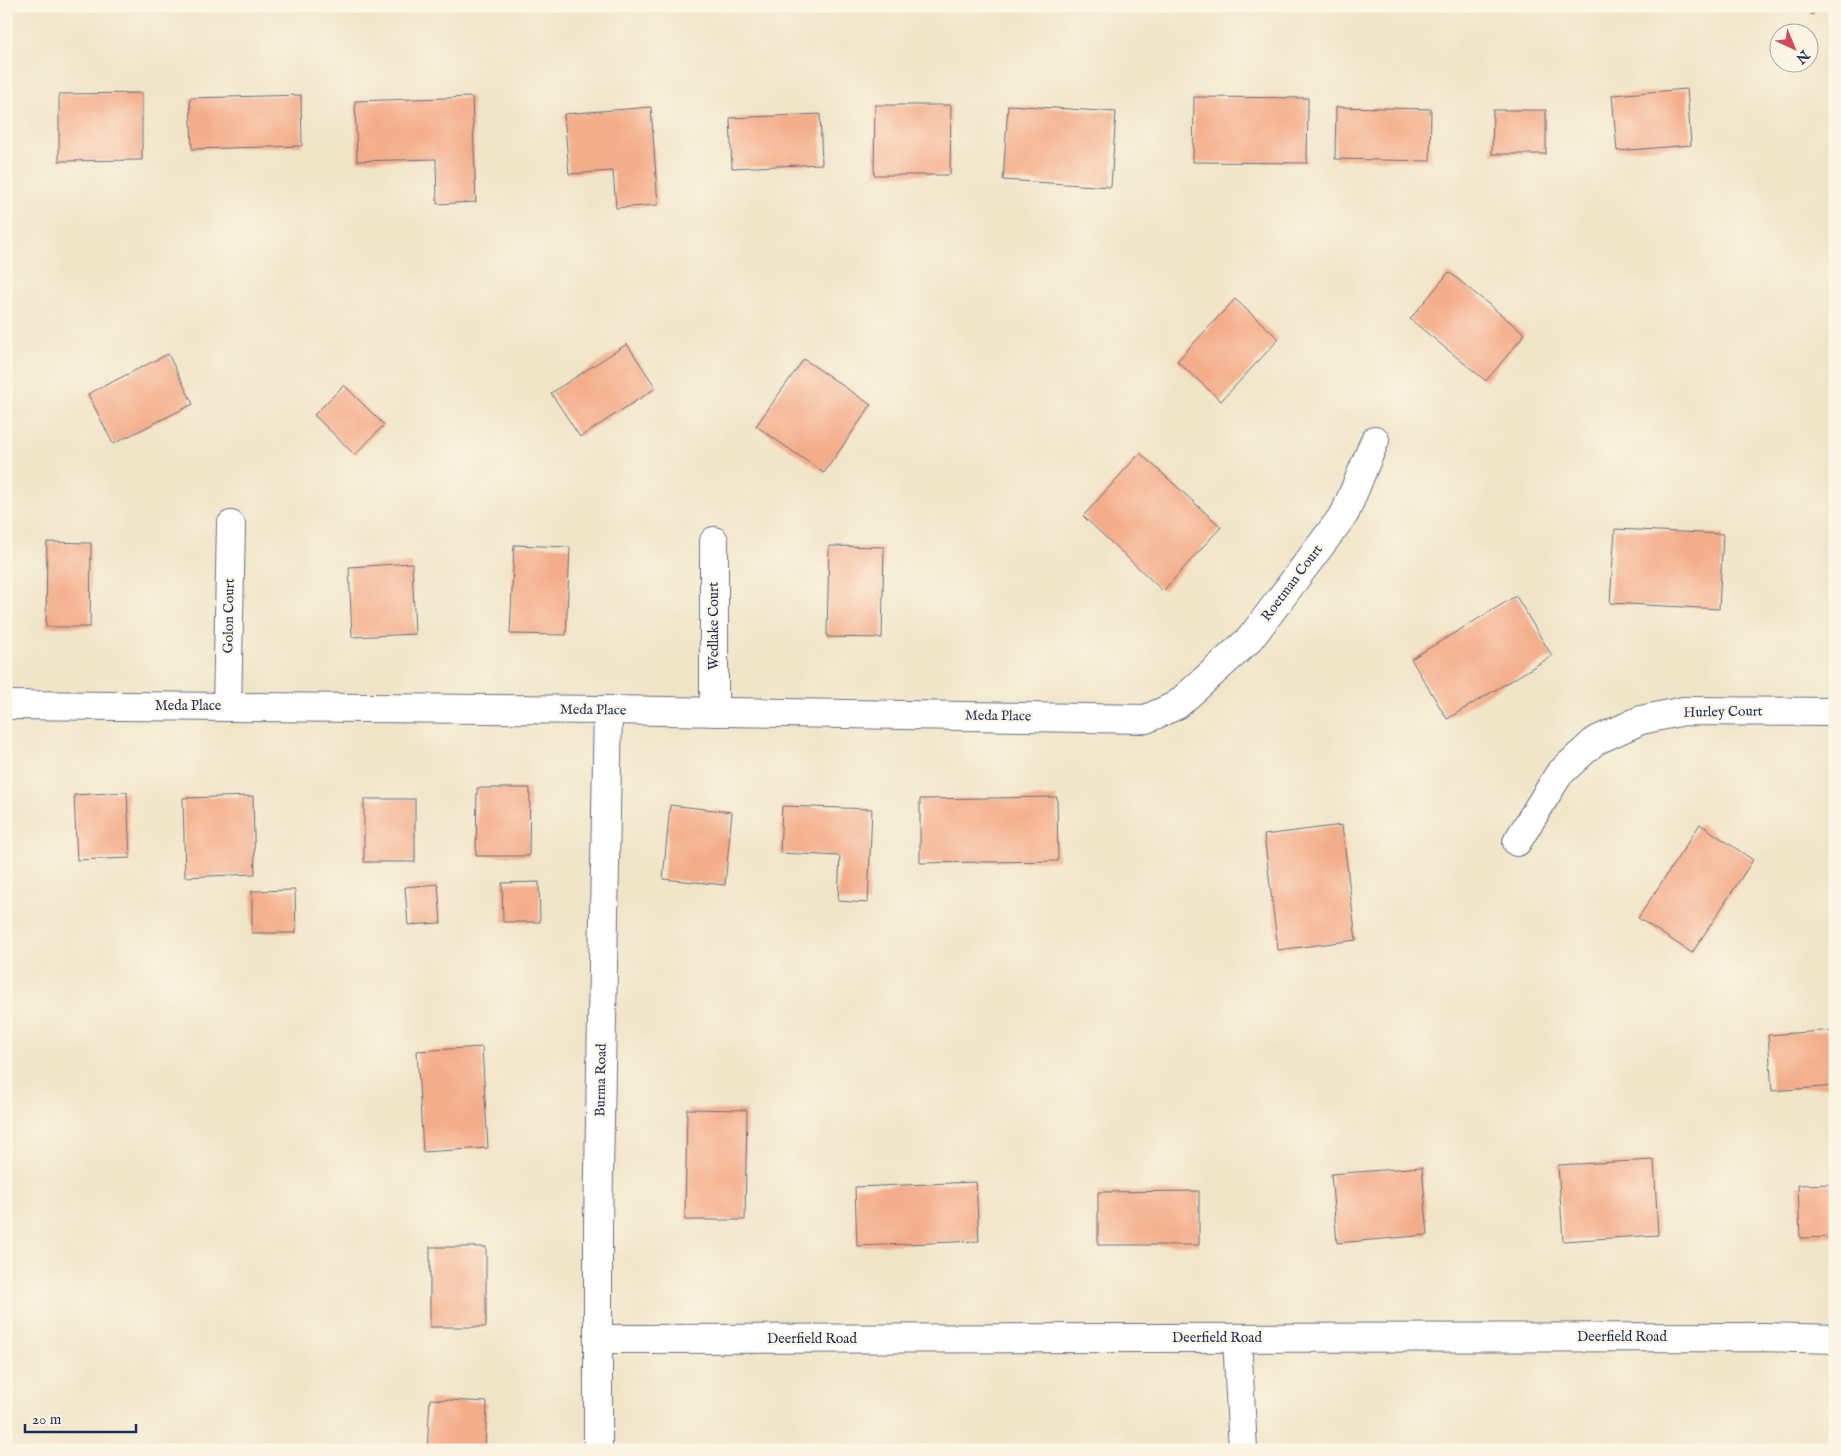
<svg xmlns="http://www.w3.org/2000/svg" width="1841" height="1456" font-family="'IM FELL English',serif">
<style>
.building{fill:#f4ad8a}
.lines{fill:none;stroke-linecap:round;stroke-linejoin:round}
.street-casing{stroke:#666f83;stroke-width:30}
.street{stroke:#fff;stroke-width:28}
.labels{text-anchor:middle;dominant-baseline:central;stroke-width:4.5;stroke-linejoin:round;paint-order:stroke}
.street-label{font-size:14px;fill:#1b2f5e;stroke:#fcf5e5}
</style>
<rect width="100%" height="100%" fill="#fcf5e5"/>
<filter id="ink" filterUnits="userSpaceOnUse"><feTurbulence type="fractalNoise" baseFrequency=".02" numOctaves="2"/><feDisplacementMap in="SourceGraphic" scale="10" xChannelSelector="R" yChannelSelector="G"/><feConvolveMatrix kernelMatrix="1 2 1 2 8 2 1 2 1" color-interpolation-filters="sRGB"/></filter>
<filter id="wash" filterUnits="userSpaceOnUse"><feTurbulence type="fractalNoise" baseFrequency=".0096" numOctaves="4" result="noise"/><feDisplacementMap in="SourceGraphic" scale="20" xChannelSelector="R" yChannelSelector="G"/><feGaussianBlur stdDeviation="1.12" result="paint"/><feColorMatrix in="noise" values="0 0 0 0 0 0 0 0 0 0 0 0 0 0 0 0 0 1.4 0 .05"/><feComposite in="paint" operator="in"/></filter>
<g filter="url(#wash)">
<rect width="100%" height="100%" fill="#f1e5c8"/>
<g id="blocks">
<g class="building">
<polygon points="1802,6 1820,6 1812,15"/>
<polygon points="1687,89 1691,145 1617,151 1612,95"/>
<polygon points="142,93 142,160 59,161 59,94"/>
<polygon points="301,95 302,146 192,149 190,98"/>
<polygon points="472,97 476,202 437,204 436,159 357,161 355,101"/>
<polygon points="1194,97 1308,98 1307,163 1193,162"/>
<polygon points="875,105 951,105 950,175 874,175"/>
<polygon points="1008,105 1116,112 1111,187 1003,180"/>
<polygon points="651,107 658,205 616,208 613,171 569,174 564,114"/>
<polygon points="1336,107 1431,109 1430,161 1335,159"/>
<polygon points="1493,110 1546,110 1546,154 1492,154"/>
<polygon points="820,114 822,164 732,168 730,118"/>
<polygon points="1449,272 1525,334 1486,381 1410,319"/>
<polygon points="1235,299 1279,339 1221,401 1177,361"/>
<polygon points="627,344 656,388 580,437 551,393"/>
<polygon points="168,354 193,404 113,444 88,394"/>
<polygon points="804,359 871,405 824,473 756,426"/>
<polygon points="344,385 384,425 355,455 314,415"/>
<polygon points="1140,453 1221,527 1163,591 1083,516"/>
<polygon points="1615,529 1723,534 1719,609 1610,603"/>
<polygon points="47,542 91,543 90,627 46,627"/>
<polygon points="514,545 570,547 566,635 510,634"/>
<polygon points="829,546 884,547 882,638 827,637"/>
<polygon points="412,563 415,634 352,637 349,567"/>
<polygon points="1516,596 1552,656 1447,719 1411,659"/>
<polygon points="477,788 530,788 529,856 476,856"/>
<polygon points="127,792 130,858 77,860 74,795"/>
<polygon points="253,796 255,874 185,877 183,798"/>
<polygon points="1057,797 1058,861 920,863 920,799"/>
<rect x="364" y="799" width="51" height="63"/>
<polygon points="670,805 732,812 725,885 663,879"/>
<polygon points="782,806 872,809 868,903 838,901 840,856 780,853"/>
<polygon points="1700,824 1753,860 1692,953 1638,918"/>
<polygon points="1342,825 1356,940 1278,950 1264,835"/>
<polygon points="539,882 540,922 503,922 502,883"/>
<polygon points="438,884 441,923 408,925 405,887"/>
<polygon points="295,890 296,933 252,933 252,891"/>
<polygon points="1835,1030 1835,1086 1772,1091 1768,1035"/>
<polygon points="482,1047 488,1148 423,1152 417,1051"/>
<polygon points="687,1109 747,1110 745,1220 685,1220"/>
<polygon points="1654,1160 1658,1235 1563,1241 1558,1165"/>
<polygon points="1422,1167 1428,1235 1337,1243 1331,1174"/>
<polygon points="976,1182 979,1241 857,1246 855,1187"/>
<polygon points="1835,1184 1835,1237 1800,1238 1798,1185"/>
<polygon points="1199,1191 1199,1245 1098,1245 1098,1192"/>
<rect x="430" y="1247" width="56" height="80"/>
<polygon points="430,1399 487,1402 485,1450 427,1450"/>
</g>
</g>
</g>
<g filter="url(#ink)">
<use href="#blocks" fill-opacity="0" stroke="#666f83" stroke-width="1"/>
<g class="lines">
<g class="street-casing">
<g id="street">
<polyline points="6,705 608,710 1146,719 1177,705 1250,639 1345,513 1375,440"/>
<polyline points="227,707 231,525"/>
<polyline points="714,712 714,541"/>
<polyline points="1517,842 1559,774 1595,741 1641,720 1684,711 1835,712"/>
<polyline points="1237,1338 1243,1450"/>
<polyline points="598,1339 1763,1337 1835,1339"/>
<polyline points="598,1450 598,1224 608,710"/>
</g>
</g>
<use href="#street" class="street"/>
</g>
</g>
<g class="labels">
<g class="street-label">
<text transform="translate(1292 583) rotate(-53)">Roetman Court</text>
<text transform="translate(229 616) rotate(-89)">Golon Court</text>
<text transform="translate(714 626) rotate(-90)">Wedlake Court</text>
<text x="188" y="706">Meda Place</text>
<text transform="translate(593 710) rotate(1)">Meda Place</text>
<text transform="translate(1723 712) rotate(-1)">Hurley Court</text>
<text transform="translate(998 716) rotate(1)">Meda Place</text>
<text transform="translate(601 1080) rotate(-89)">Burma Road</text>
<text x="1622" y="1337">Deerfield Road</text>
<text x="1217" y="1338">Deerfield Road</text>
<text x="812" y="1339">Deerfield Road</text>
</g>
</g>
<rect width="1841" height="1456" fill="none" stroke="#fcf5e5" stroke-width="25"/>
<g transform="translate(1794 48) rotate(136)"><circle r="24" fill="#fcf5e5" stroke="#a2a6af"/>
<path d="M0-4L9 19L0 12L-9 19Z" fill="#d1495b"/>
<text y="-8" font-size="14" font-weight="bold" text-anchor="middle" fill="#1b2f5e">N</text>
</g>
<path d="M25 1424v8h111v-8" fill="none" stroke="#1b2f5e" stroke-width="2.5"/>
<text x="32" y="1424" font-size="15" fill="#1b2f5e" stroke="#fcf5e5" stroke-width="4" paint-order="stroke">20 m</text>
</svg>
